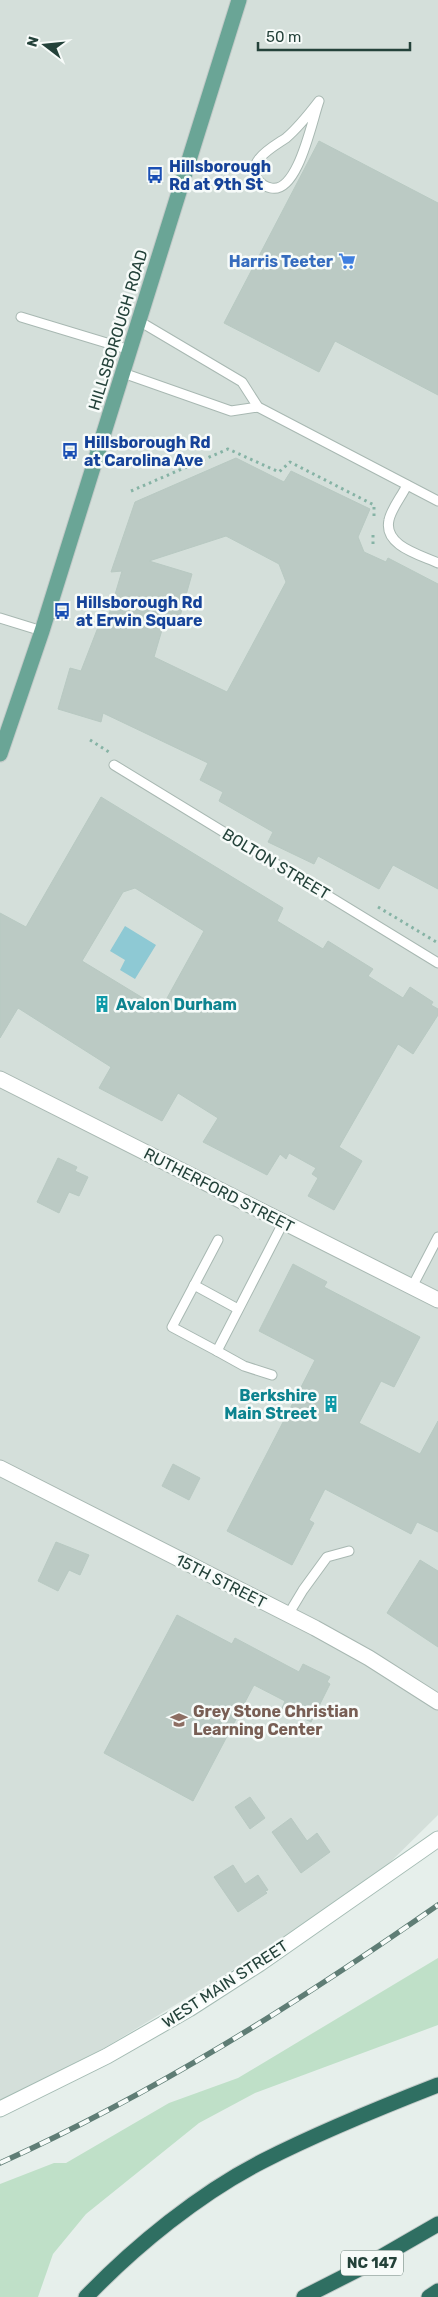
<svg xmlns="http://www.w3.org/2000/svg" width="438" height="2297" font-family="Rubik,sans-serif">
<style>
.built{fill:#d4dfda}
.green{fill:#bfe0c8}
.water{fill:#8ec9d4}
.building{fill:#bbcac4;stroke:#b8c9c2;fill-rule:evenodd}
.lines{fill:none;stroke-linecap:round;stroke-linejoin:round}
.service-casing{stroke:#a8b8b2;stroke-width:11}
.minor-casing{stroke:#a8b8b2;stroke-width:17}
.tertiary-casing{stroke:#a8b8b2;stroke-width:17}
.secondary-casing{stroke:#a4bbb3;stroke-width:17}
.primary-casing{stroke:#c2cac8;stroke-width:17}
.motorway-casing{stroke:#c2cac8;stroke-width:17}
.path{stroke:#86b3a5;stroke-width:3;stroke-dasharray:2.5 4;stroke-linecap:butt}
.service{stroke:#fff;stroke-width:9}
.minor{stroke:#fff;stroke-width:15}
.tertiary{stroke:#fff;stroke-width:15}
.secondary{stroke:#fff;stroke-width:15}
.primary{stroke:#6aa596;stroke-width:15}
.motorway{stroke:#2f6f62;stroke-width:15}
.rail-casing{stroke:#5f7d75;stroke-width:5.5}
.rail{stroke:#f7fbf9;stroke-width:4;stroke-dasharray:11;stroke-linecap:butt}
.labels{text-anchor:middle;dominant-baseline:central;stroke-width:5;stroke-linejoin:round;paint-order:stroke}
.shield{fill:#f7fbf9;stroke:#637a73;stroke-width:1}
.shield-label{font-size:15px;font-weight:bold;fill:#24423a}
.transit-label{font-size:16px;font-weight:bold;fill:#164399;stroke:#f7fbf9;text-anchor:start}
.shop-label{font-size:16px;font-weight:bold;fill:#366cbe;stroke:#f7fbf9;text-anchor:end}
.street-label{font-size:16px;fill:#24423a;stroke:#f7fbf9}
.culture-label{font-size:16px;font-weight:bold;fill:#0d838f;stroke:#f7fbf9;text-anchor:start}
.education-label{font-size:16px;font-weight:bold;fill:#785e54;stroke:#f7fbf9;text-anchor:start}
</style>
<rect width="100%" height="100%" fill="#e6efeb"/>
<polygon class="built" points="0,0 438,0 438,1815 358,1894 40,2087 0,2104"/>
<polygon class="green" points="438,1958 438,2025 255,2093 199,2123 86,2214 53,2254 38,2297 0,2297 0,2184 54,2163 66,2163 169,2103 238,2078"/>
<polygon class="water" points="125,926 156,945 135,979 120,970 125,960 110,951"/>
<g class="building">
<polygon points="319,141 438,203 438,395 335,341 319,372 224,323"/>
<path d="M236 458 284 482 291 471 370 509 358 537 364 552 386 562 388 558 438 584V889L393 865 379 889 318 856 314 864 268 842 273 832 219 801 223 792 200 780 208 763 103 713 101 722 58 709 70 668 81 671 102 617 108 618 122 571 111 572 135 502ZM226 536 279 564 286 582 227 692 154 657 164 623 177 627 192 574 149 561Z"/>
<path d="M101 797 283 908 277 921 323 949 328 941 373 969 368 976 403 998 410 987 433 1002 431 1005 438 1009V1015L413 1054 398 1044 339 1147 362 1161 334 1210 308 1196 318 1178 312 1174 316 1168 289 1153 286 1159 280 1154 267 1175 203 1142 218 1118 178 1093 162 1121 99 1088 111 1067 18 1008 0 1038V913L26 927ZM135 888 204 931 161 1009 82 961 123 892Z"/>
<polygon points="58,1158 77,1167 75,1171 88,1177 79,1196 69,1192 59,1213 37,1202"/>
<polygon points="293,1264 327,1282 324,1287 420,1337 394,1387 381,1381 359,1423 420,1454 438,1421 438,1532 417,1522 411,1534 325,1489 309,1520 314,1523 292,1565 227,1531 315,1360 259,1331"/>
<polygon points="173,1464 200,1478 189,1500 162,1486"/>
<polygon points="56,1542 89,1555 80,1575 69,1570 58,1591 38,1581"/>
<polygon points="420,1560 438,1571 438,1647 387,1613"/>
<polygon points="177,1615 232,1644 235,1638 299,1672 303,1664 330,1677 327,1682 330,1684 311,1722 282,1708 285,1701 254,1685 193,1801 104,1753"/>
<polygon points="250,1797 265,1818 250,1829 235,1807"/>
<polygon points="291,1818 307,1841 317,1833 330,1852 301,1873 272,1832"/>
<polygon points="233,1865 245,1884 258,1875 268,1890 265,1891 267,1893 238,1912 214,1877"/>
</g>
<g class="lines">
<g class="service-casing">
<g id="service">
<path d="M319 101C312 120 298 194 271 188 266 187 262 185 258 180 254 175 254 165 259 159 266 150 277 144 286 138 299 127 309 114 319 101Z"/>
<polyline points="21,317 130,350"/>
<polyline points="139,321 242,382 258,407 438,501"/>
<polyline points="123,373 231,411 258,407"/>
<path d="M407 485C402 496 391 509 389 520 383 546 421 555 438 563"/>
<polyline points="0,618 42,631"/>
<polyline points="114,765 438,963"/>
<polyline points="218,1240 172,1327 217,1351 283,1223"/>
<polyline points="194,1285 238,1309"/>
<polyline points="412,1287 438,1237"/>
<polyline points="217,1351 244,1366 272,1375"/>
<polyline points="288,1615 303,1590 327,1557 349,1551"/>
</g>
</g>
<g class="minor-casing">
<polyline id="minor" points="0,1079 438,1300"/>
</g>
<g class="tertiary-casing">
<polyline id="tertiary" points="0,1468 315,1628 369,1658 438,1702"/>
</g>
<g class="secondary-casing">
<polyline id="secondary" points="0,2109 107,2056 189,2009 259,1964 438,1839"/>
</g>
<g class="primary-casing">
<polyline id="primary" points="0,754 42,631 239,0"/>
</g>
<g class="motorway-casing">
<g id="motorway">
<path d="M86 2297C135 2246 200 2193 263 2161 320 2132 379 2108 438 2085"/>
<polyline points="304,2297 367,2265 438,2224"/>
<polyline points="429,2297 438,2291"/>
</g>
</g>
<g class="path">
<polyline points="131,491 228,449 279,472 290,462 374,505 374,516"/>
<polyline points="373,544 373,532"/>
<polyline points="90,740 109,752"/>
<polyline points="378,907 438,943"/>
</g>
<use href="#service" class="service"/>
<use href="#minor" class="minor"/>
<use href="#tertiary" class="tertiary"/>
<use href="#secondary" class="secondary"/>
<use href="#primary" class="primary"/>
<use href="#motorway" class="motorway"/>
<g class="rail-casing">
<path id="rail" d="M0 2163C155 2093 299 2002 438 1905"/>
</g>
<use href="#rail" class="rail"/>
</g>
<defs>
<g id="bus-bare" transform="scale(1.35)"><path d="M-5-6H5V4H4V6H2V4H-2V6H-4V4H-5ZM-3.5-4V0h7V-4ZM-3.5 1.2v1.5H-2V1.2ZM2 1.2v1.5H3.5V1.2Z" fill="#1a4fb4" stroke="#f7fbf9" stroke-width="2.5" paint-order="stroke"/></g>
<g id="supermarket-bare" transform="scale(1.35)"><path d="M-6-5.5h2.5l.6 2H6L4.5 2H-2.5L-4.4-4H-6ZM-1.5 3.2a1.3 1.3 0 1 0 .1 0ZM3 3.2a1.3 1.3 0 1 0 .1 0Z" fill="#3f7fe0" stroke="#f7fbf9" stroke-width="2.5" paint-order="stroke"/></g>
<g id="building-bare" transform="scale(1.35)"><path d="M-4-6H4V6H1V3H-1V6H-4ZM-2.5-4.3h1.7v1.8h-1.7ZM.8-4.3h1.7v1.8H.8ZM-2.5-1h1.7V.8h-1.7ZM.8-1h1.7V.8H.8Z" fill="#0f9aa8" stroke="#f7fbf9" stroke-width="2.5" paint-order="stroke"/></g>
<g id="school-bare" transform="scale(1.35)"><path d="M0-5L7-2L0 1L-7-2ZM-4 1L0 2.5L4 1V4Q0 6-4 4Z" fill="#8d6e63" stroke="#f7fbf9" stroke-width="2.5" paint-order="stroke"/></g>
</defs>
<g fill-rule="evenodd">
<use href="#bus-bare" x="155" y="175"/>
<use href="#supermarket-bare" x="347" y="261"/>
<use href="#bus-bare" x="70" y="451"/>
<use href="#bus-bare" x="62" y="611"/>
<use href="#building-bare" x="102" y="1004"/>
<use href="#building-bare" x="331" y="1404"/>
<use href="#school-bare" x="179" y="1720"/>
</g>
<g class="labels">
<rect class="shield" x="341" y="2250.5" width="62" height="25" rx="4"/>
<g class="shield-label">
<text x="372" y="2263">NC 147</text>
</g>
<g class="transit-label">
<text x="169" y="166">Hillsborough<tspan x="169" dy="18">Rd at 9th St</tspan></text>
<text x="84" y="442">Hillsborough Rd<tspan x="84" dy="18">at Carolina Ave</tspan></text>
<text x="76" y="602">Hillsborough Rd<tspan x="76" dy="18">at Erwin Square</tspan></text>
</g>
<g class="shop-label">
<text x="333" y="261">Harris Teeter</text>
</g>
<g class="street-label">
<text transform="translate(118 330) rotate(-73)">HILLSBOROUGH ROAD</text>
<text transform="translate(276 864) rotate(31)">BOLTON STREET</text>
<text transform="translate(219 1190) rotate(27)">RUTHERFORD STREET</text>
<text transform="translate(221 1581) rotate(27)">15TH STREET</text>
<text transform="translate(225 1984) rotate(-33)">WEST MAIN STREET</text>
</g>
<g class="culture-label">
<text x="116" y="1004">Avalon Durham</text>
<text x="317" y="1395" text-anchor="end">Berkshire<tspan x="317" dy="18">Main Street</tspan></text>
</g>
<g class="education-label">
<text x="193" y="1711">Grey Stone Christian<tspan x="193" dy="18">Learning Center</tspan></text>
</g>
</g>
<g transform="translate(45 45) rotate(286)" stroke="#f7fbf9" stroke-width="4" paint-order="stroke">
<path d="M0-4L9 19L0 12L-9 19Z" fill="#24423a"/>
<text y="-8" font-size="14" font-weight="bold" text-anchor="middle" fill="#24423a">N</text>
</g>
<path d="M258 42v8h152v-8" fill="none" stroke="#24423a" stroke-width="2.5"/>
<text x="266" y="42" font-size="15" fill="#24423a" stroke="#f7fbf9" stroke-width="4" paint-order="stroke">50 m</text>
</svg>
